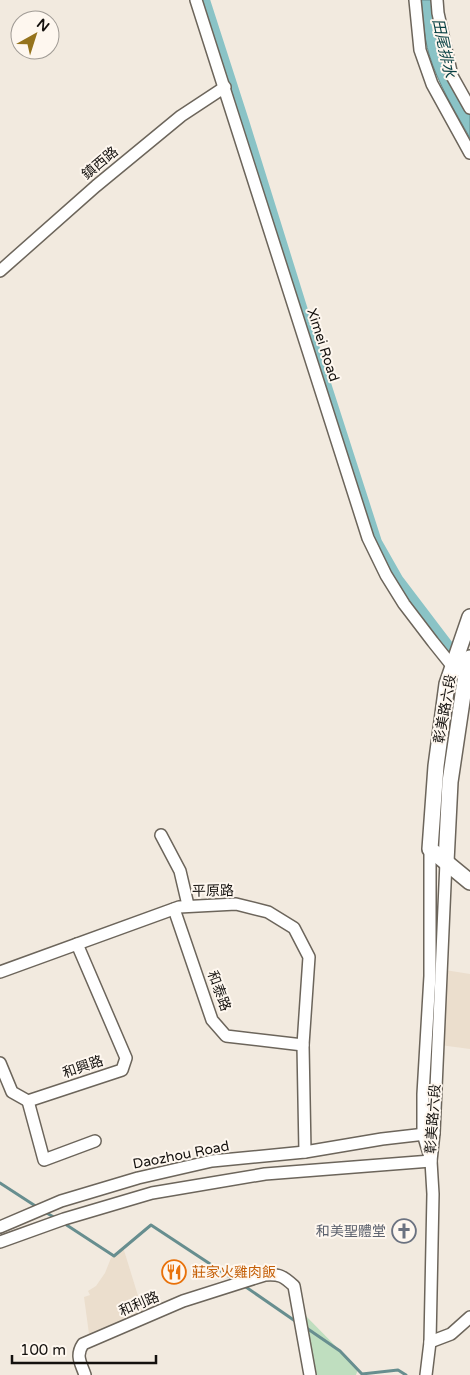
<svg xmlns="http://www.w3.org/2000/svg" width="470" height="1375" font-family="'Varela Round','Noto Sans TC',sans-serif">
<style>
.built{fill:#ebdecd}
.green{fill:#bfdebf}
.water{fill:#8ac3c6;stroke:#678e8f}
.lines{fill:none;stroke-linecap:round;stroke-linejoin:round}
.stream{stroke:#678e8f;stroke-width:3}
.canal{stroke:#8ac3c6;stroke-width:10}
.minor-casing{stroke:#6c655b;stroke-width:14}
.major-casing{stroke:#6c655b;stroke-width:18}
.minor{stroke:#fff;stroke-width:11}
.major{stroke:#fff;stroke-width:15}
.labels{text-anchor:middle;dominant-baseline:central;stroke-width:4;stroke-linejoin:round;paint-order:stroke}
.street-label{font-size:14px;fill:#14110e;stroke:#fef7ef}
.worship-label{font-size:14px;fill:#5b616d;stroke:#fef7ef;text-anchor:end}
.food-label{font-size:14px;fill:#c56008;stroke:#fef7ef;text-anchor:start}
.water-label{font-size:15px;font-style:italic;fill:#073f42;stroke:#fef7ef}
</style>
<rect width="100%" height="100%" fill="#f2eadf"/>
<g class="built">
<polygon points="445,970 470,974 470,1049 440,1045"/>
<polygon points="123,1247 143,1312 89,1334 84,1297 90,1295 88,1291 96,1286 105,1273 111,1258"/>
</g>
<polygon class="green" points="302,1312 358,1369 356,1375 311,1375"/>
<path class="water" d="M421 0H432L448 76 470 115V138C455 111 438 84 429 54 424 37 423 18 421 0Z"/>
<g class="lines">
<g class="stream">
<polyline points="0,1183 37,1207"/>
<polyline points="45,1212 57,1219"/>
<polyline points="62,1222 114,1256 151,1225 236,1281"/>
<polyline points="243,1285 298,1323"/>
<polyline points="305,1327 340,1351 362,1374 398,1370 406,1375"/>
</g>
<polyline class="canal" points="205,0 244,121 320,365 377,542 398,579 458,658"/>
<g class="minor-casing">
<g id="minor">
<polyline points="196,0 368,538 386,575 404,604 433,642 453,667 458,670"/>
<polyline points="415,0 420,50 432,84 470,153"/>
<polyline points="437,0 438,13 452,76 470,108"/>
<polyline points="0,271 96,186 181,116 225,87"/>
<polyline points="161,835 180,871 188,905"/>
<polyline points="430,849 430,976 423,1094 423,1134 430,1157"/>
<polyline points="174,909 212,1020 226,1036 303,1045"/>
<polyline points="0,972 179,907 236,904 268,912 294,928 309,957 303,1045 305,1152"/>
<polyline points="0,1063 12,1092 28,1101 122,1070 126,1058 77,944"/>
<polyline points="28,1101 44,1160 95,1141"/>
<polyline points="0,1227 61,1201 138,1178 212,1161 305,1152 382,1139 434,1133"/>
<polyline points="0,1242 64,1219 152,1193 265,1174 431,1161"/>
<polyline points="430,1342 451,1334 470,1317"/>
<path d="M85 1375C81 1363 75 1356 83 1344L183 1301 265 1275C280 1274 283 1276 294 1286L310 1375"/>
<polyline points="426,1375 430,1342 433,1194 431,1161 434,1133 446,862"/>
</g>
</g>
<g class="major-casing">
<g id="major">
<polyline points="470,617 447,684 436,766 430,849 470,882"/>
<polyline points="446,862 450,782 466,674 470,658"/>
</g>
</g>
<use href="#minor" class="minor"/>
<use href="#major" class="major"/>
</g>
<defs>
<g id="church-ring" transform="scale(1.25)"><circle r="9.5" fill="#fef7ef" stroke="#6b7280" stroke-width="1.5"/><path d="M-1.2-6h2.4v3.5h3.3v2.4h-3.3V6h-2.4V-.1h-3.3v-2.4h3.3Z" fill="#6b7280"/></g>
<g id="restaurant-ring" transform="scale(1.25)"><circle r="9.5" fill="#fef7ef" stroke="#e8710a" stroke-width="1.5"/><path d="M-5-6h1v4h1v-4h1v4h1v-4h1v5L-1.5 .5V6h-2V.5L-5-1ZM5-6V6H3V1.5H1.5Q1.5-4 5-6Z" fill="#e8710a"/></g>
</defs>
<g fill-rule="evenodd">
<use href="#church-ring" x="404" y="1231"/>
<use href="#restaurant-ring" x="174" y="1272"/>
</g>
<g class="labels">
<g class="street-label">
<text transform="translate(100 163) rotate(-40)">鎮西路</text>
<text transform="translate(323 345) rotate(72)">Ximei Road</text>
<text transform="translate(445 709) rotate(-80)">彰美路六段</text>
<text transform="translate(213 891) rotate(-1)">平原路</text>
<text transform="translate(219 991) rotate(70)">和泰路</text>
<text transform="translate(83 1067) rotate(-19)">和興路</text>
<text transform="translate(433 1119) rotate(-86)">彰美路六段</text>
<text transform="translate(181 1155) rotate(-11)">Daozhou Road</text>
<text transform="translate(139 1304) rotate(-23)">和利路</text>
</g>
<g class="worship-label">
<text x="386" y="1231">和美聖體堂</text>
</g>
<g class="food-label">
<text x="192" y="1272">莊家火雞肉飯</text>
</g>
<g class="water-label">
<text transform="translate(444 48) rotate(78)">田尾排水</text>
</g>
</g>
<g transform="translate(35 35) rotate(39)"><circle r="24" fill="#fef7ef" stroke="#a09b95"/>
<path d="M0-4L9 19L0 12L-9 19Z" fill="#95731c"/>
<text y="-8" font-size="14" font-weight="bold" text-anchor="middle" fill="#14110e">N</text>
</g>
<path d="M12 1355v8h144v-8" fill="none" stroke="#14110e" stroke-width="2.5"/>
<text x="20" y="1355" font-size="15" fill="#14110e" stroke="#fef7ef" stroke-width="4" paint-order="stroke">100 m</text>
</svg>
